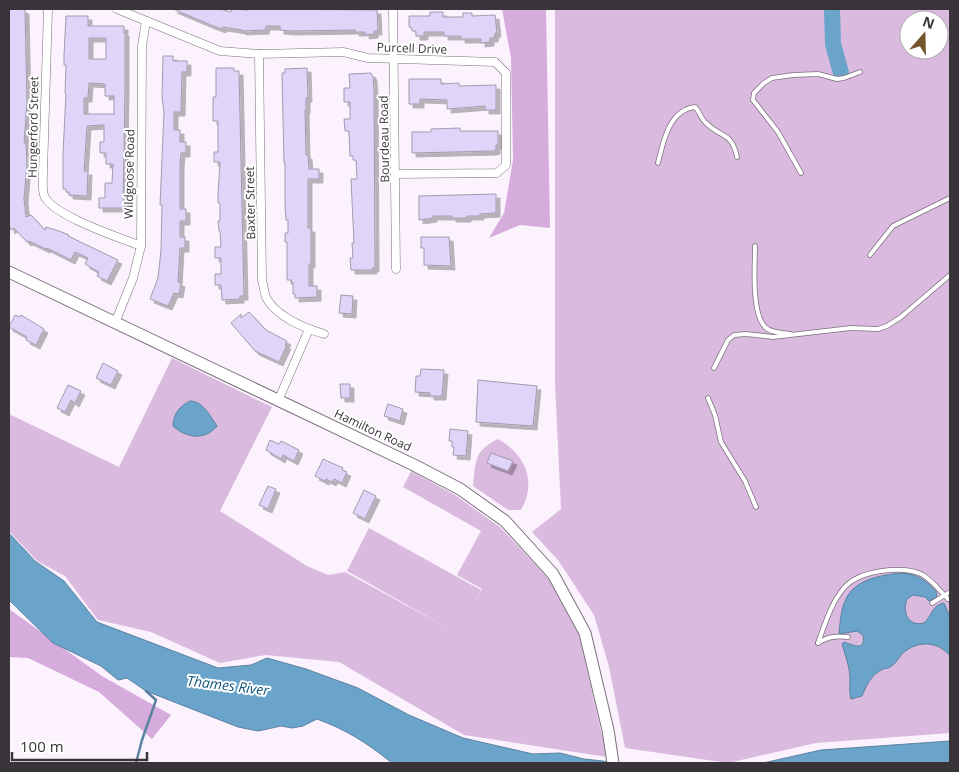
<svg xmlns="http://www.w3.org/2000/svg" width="959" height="772" font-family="'Open Sans',sans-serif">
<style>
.green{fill:#dabadf;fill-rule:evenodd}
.forest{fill:#d6acdd}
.water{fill:#6aa4cb;stroke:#5b829f}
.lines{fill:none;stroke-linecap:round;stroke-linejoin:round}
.stream{stroke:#5b829f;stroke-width:2.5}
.river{stroke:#6aa4cb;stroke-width:16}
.building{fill:#ded5f9;stroke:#a09cac;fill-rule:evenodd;filter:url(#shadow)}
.lane-casing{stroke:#7b707c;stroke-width:5.5}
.street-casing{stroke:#7b707c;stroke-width:9}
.secondary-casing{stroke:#7b707c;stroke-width:13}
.lane{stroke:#fff;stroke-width:4}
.street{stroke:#fff;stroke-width:8}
.secondary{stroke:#fff;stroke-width:11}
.labels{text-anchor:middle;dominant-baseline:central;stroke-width:4;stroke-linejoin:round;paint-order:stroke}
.street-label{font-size:12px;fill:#383439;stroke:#fff}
.water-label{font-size:14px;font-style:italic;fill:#0f567c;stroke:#fff}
</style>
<defs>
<filter id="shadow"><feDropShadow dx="4" dy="4" stdDeviation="0" flood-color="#0004"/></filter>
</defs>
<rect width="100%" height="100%" fill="#fcf2fe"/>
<g class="green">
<path d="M555 9H950V733L816 743 728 763 625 748 609 667 594 615 558 560 532 532 561 509 555 384ZM909 20H939V50H909Z"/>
<polygon points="172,358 272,407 220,511 307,566 328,575 345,572 446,627 347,571 369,528 481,590 475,603 482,589 457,575 481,531 403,487 411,471 455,495 500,527 548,578 579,635 607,757 464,735 339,662 266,655 220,663 151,632 98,620 65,576 37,561 9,531 9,414 119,467"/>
<path d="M498 439C526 455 537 482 521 510H508L473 486C476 462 473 451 498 439Z"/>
</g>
<g class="forest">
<polygon points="502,9 546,9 550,228 520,225 489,238 504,213 513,160 511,58"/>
<polygon points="9,609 102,676 171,715 152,739 99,692 28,658 9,657"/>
</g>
<g class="water">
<path d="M190 401C203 401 210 416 217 426 205 441 186 438 173 426 173 414 180 406 190 401Z"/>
<path d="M9 533 35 561 64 581 97 622 218 668 251 665 267 658 306 669 358 688 409 715 463 738 533 754 560 753 584 759 621 763H392C367 743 347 730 317 719L303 726 292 728 281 726 258 731 238 727 146 691 127 678 118 680 101 666 53 643 9 600Z"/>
<path d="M901 573C917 574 926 580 936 591L937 597 929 601 925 597 913 595 907 599C902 612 908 627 924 623 932 616 932 605 944 603L950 617V656C938 641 918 640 903 653 899 657 895 665 890 667 888 669 885 668 883 669 871 675 867 684 862 696L851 699C849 692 850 687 850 679 850 667 845 655 842 644L844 642C853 645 866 652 863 635L857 631 839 634C840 623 841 608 846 599 855 579 882 575 901 573Z"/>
<polygon points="950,741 950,763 763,763 821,750"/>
</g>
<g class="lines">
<polyline class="stream" points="136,763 142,740 156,700 146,691"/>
<polyline class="river" points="832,10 833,44 841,73"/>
</g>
<g class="building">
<polygon points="9,9 22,9 25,10 27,102 24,143 26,143 27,164 24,199 26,217 31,215 45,230 46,227 59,231 69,235 68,236 118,260 107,281 97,276 99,272 85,264 88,258 75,252 71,260 47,248 46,249 29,241 27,242 14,228 11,230 9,224"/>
<polygon points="173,9 220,9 231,12 232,9 248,10 248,9 377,10 378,31 374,31 374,34 365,35 365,32 355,32 355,30 291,31 280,30 280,26 266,26 265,30 242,31 242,30 223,27 222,29 211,25"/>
<polygon points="430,12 443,12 443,17 463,17 463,13 472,13 472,16 495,15 497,33 495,33 494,38 490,38 490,42 481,43 481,39 461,39 461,36 444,36 444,32 424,32 424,36 416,36 416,31 412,31 411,27 409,27 409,16 430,16"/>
<path d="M66 16H88V26H124V33L125 32V91L123 208H99V198H105V183H112L113 164H106V153H100V142H104V125L87 126 84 171H88L87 196 69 195V192H66V189H63V153L66 93H65L66 65H64V56ZM89 38H106V59H89ZM89 83 105 84V96H114V114H84V98H88Z"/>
<polygon points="163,56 173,56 173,61 187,61 187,72 182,72 181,112 174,112 174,130 180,130 180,142 186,142 186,153 181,153 180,165 180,209 186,209 186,221 180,221 180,237 185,237 185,248 180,248 178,282 181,283 179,294 174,293 168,306 150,299 158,278 161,250 162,205 160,205 164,112 162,97"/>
<polygon points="216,68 234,68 234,71 239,71 244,296 240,296 240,299 222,300 221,285 215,285 215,274 221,274 221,258 215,258 215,247 221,247 220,231 219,231 218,221 220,221 220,203 218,203 218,194 220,162 214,162 214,152 218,152 218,121 213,121 213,97 216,97"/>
<polygon points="307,68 308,98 306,98 306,110 305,110 306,155 308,155 309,169 319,169 319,179 308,179 308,228 311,228 311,264 309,264 309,286 317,286 317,297 295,298 295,294 293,294 293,282 291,282 291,280 287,280 287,242 285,242 285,233 288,233 288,220 286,220 285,206 285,163 284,163 282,73 285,73 285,69"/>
<polygon points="371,73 373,77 374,91 375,268 372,268 373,270 351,270 350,258 353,258 352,243 354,243 351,179 357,179 356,160 353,160 353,156 350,156 349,131 345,131 344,119 350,119 350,102 344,102 344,88 350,88 349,74"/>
<polygon points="409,79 441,79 441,84 459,83 459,86 496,85 496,110 485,110 485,106 447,109 447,100 420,99 420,104 409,104"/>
<polygon points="460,128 460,131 498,131 498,145 496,145 496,150 493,151 412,153 412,132 431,132 431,129"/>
<polygon points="496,194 496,213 480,214 480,216 467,216 467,218 452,218 452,216 433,216 433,218 419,220 419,196"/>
<polygon points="421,237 449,237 451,266 424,265 424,248 421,248"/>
<polygon points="341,295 353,296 352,314 339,313"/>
<polygon points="249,312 266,330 287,341 285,345 287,345 279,362 255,351 231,323 241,314 241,318"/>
<polygon points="15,315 20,317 21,315 44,329 36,345 26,340 27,337 9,327"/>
<polygon points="103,363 118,371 111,385 96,378"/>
<polygon points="421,369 444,370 442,396 430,396 430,393 415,392 416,376 420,376"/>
<polygon points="478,380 537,386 533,426 476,422"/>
<polygon points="340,384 350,384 350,398 341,398"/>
<polygon points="68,385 81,391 75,403 71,400 65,412 57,408"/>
<polygon points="388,404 403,409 400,421 384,416"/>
<polygon points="450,429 468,431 466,456 453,455 454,447 452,447 452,441 449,441"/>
<polygon points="270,440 279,444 281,441 299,450 294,461 283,455 281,459 266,450"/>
<polygon points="491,453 513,461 508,471 487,463"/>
<polygon points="323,459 343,468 342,470 347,472 342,483 334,479 332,482 326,479 325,481 315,476"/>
<polygon points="268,486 276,489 268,509 259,505"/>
<polygon points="364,490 376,496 365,519 353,513"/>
</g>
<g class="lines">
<g class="lane-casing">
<g id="lane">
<path d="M658 163C663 142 669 110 695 107 700 112 701 119 706 123 721 138 732 132 737 157"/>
<polyline points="801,173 778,132 753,100 754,93 764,83 772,78 793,75 818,74 837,79 844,78 860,72"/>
<path d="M755 246C755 265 751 312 765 327 771 333 783 333 791 334"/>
<polyline points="870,255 893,226 950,198"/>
<polyline points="714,368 728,340 734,335 746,334 773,337 851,328 878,329 887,326 901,317 950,275"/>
<polyline points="708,398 715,415 721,442 745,481 756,507"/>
<polyline points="932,603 950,592"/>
<path d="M818 643C825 624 831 603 844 588 859 570 903 565 923 575 933 581 940 591 948 599"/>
<path d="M818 643C829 636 836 636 848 637"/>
</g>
</g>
<g class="street-casing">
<g id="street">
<path d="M48 9 43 172C43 179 42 189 44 195 50 215 121 238 141 246"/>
<polyline points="117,9 220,51 259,54 343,52 368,58 495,62 506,73 506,165 497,173 396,174"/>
<polyline points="393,9 396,269"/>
<path d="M259 54 262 280C264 286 264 294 267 299 278 318 305 328 324 334"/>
<polyline points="115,323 133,278 141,246 142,46 146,21"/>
<polyline points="278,401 309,329"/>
</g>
</g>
<g class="secondary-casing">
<polyline id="secondary" points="9,272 414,465 460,489 505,521 553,574 585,633 608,730 613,763"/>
</g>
<use href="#lane" class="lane"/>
<use href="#street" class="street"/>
<use href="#secondary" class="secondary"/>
</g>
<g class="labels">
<g class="street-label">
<text transform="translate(412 48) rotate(2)">Purcell Drive</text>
<text transform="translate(33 127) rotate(-89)">Hungerford Street</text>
<text transform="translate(384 139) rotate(-91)">Bourdeau Road</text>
<text transform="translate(129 174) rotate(-89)">Wildgoose Road</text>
<text transform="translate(250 203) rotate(-91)">Baxter Street</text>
<text transform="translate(373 430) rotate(25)">Hamilton Road</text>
</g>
<g class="water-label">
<text transform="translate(228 685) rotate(7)">Thames River</text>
</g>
</g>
<rect width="959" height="772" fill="none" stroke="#383439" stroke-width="20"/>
<g transform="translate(924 35) rotate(20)"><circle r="24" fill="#ffffff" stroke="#afaeb0"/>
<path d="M0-4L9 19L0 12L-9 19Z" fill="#75542b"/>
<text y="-8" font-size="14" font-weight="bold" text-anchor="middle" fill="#383439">N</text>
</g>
<path d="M12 752v8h135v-8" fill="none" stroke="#383439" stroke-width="2.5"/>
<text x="20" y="752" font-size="15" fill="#383439" stroke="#ffffff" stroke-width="4" paint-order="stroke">100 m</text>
</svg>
